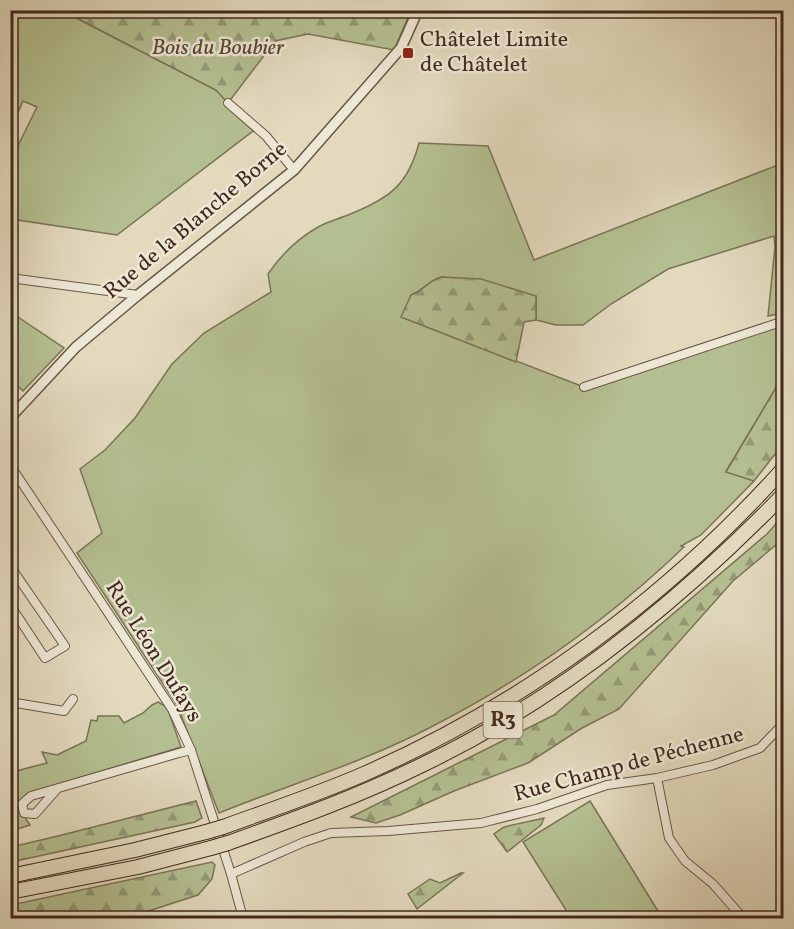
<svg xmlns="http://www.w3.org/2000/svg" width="794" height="929" font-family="Vollkorn,serif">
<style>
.green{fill:#b4bf91;stroke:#7c7457;stroke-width:1.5}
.forest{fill:url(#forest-firs);stroke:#7c7457;stroke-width:1.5}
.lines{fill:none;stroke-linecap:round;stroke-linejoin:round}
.minor-casing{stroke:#6b5545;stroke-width:10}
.tertiary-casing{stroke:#6b5545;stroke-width:12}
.motorway-casing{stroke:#43291d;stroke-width:16}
.minor{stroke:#ede7d5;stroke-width:8}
.tertiary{stroke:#ede7d5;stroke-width:9}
.motorway{stroke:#e3dabe;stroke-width:14}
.motorway-bridge-casing{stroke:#43291d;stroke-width:16;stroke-linecap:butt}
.motorway-bridge{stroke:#e3dabe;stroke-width:14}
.poi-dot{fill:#8f2418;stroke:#ede7d5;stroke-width:2}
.labels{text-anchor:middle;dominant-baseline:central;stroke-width:5;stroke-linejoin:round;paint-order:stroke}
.shield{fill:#ede7d5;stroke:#766254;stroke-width:1.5}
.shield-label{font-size:21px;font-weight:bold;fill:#43291d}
.poi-label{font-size:22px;fill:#43291d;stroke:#ede7d5;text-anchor:start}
.park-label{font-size:22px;font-style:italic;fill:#5a4734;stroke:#ede7d5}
.street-label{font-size:22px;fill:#43291d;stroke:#ede7d5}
</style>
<defs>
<pattern id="forest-firs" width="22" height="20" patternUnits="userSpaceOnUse" patternTransform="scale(1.5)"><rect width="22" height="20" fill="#b4bf91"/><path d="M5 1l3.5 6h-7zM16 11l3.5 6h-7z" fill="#949b76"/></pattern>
</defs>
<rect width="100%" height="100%" fill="#e3dabe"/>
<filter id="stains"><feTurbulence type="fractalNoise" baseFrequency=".00333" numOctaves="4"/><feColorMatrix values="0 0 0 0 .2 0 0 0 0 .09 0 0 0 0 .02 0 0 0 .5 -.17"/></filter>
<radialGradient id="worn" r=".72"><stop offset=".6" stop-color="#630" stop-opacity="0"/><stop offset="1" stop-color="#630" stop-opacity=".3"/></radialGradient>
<g class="green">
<polygon points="11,10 63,11 216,90 257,128 117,235 11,219 11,160 37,107 23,101 11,129"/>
<path d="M419 143 488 146 534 260 783 163V313L768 316 775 247 774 236 668 269 611 304 583 325H556L536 320V296L442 277C429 280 423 291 411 295L402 317 584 387V391L784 322 783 376 726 471 754 481 701 535 681 546 684 547C609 619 522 681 429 728 362 763 288 785 219 813L177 705 77 553 102 533 80 469 105 450 135 418 172 364 204 333 271 292 268 274C281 255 297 239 318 227 327 222 338 219 348 215 388 199 408 186 419 143Z"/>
<polygon points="12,313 64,348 23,391 11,380 10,314"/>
<polygon points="158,702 167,707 181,747 29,793 23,798 18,807 30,825 11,831 10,765 13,763 16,771 47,763 42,752 57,755 86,741 91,720 97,721 98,716 119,716 124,723 143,713 152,705"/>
<polygon points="590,801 661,916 656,918 571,918 523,842"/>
</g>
<g class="forest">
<polygon points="63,11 411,11 394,50 308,34 275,41 228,103 216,90"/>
<path d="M441 277 481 279 536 296V320L524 322 516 362 401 317 411 295C423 291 429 280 441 277Z"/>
<polygon points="783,376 783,444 754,481 726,472"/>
<polygon points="783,516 783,539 733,581 619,709 582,728 528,763 454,791 400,815 376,823 351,817 554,715 767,534"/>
<polygon points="196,801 202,818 195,822 11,862 11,847 58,836"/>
<polygon points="544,818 541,825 507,852 494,834 504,827"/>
<polygon points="212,862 215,865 212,879 198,895 127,918 11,918 11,905"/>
<polygon points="461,873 463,873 417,909 408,894 430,879 440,883"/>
</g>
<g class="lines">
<g class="minor-casing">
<g id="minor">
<polyline points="228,103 266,136 294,170"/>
<polyline points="10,278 138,295"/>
<polyline points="584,387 784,321"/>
<polyline points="10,465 172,709 191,750 231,874 243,918"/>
<polyline points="10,566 65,646 45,658 10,605"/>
<polyline points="10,702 64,711 73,699"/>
<polyline points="657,778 669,838 685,861 713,884 743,918"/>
<polyline points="57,789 35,814 24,813 22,804 31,796 179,753 191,750"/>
<polyline points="231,874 304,842 331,833 388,831 481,823 537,809 607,785 657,778 713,765 760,748 784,723"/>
</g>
</g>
<g class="tertiary-casing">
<polyline id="tertiary" points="10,418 76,347 138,295 294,170 401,48 418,10"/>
</g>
<g class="motorway-casing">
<g id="motorway">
<path d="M223 827C270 810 318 794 364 774 524 704 667 598 784 468"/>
<path d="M228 843C295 819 362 795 426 763 561 698 680 601 784 494"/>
<polyline points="10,876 135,850 206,832"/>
<polyline points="10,892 138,867 211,848"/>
</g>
</g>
<use href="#minor" class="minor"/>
<use href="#tertiary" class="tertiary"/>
<use href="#motorway" class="motorway"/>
<g class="motorway-bridge-casing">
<g id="motorway-bridge">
<polyline points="206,832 223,827"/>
<polyline points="211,848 228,843"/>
</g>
</g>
<use href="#motorway-bridge" class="motorway-bridge"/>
</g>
<rect class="poi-dot" x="402" y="47" width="12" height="12" rx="3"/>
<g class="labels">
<rect class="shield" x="483.5" y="702" width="39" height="36" rx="4.5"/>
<g class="shield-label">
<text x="503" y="720">R3</text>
</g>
<g class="poi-label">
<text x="420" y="40">Châtelet Limite<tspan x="420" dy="25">de Châtelet</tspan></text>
</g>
<g class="park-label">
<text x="218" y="48">Bois du Boubier</text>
</g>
<g class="street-label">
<text transform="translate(196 221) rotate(-40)">Rue de la Blanche Borne</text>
<text transform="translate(153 652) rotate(58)">Rue Léon Dufays</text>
<text transform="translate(629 765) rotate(-15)">Rue Champ de Péchenne</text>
</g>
</g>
<rect width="794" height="929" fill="none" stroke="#e3dabe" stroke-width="36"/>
<rect x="12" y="12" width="770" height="905" fill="none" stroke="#43291d" stroke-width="3"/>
<rect x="18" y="18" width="758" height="893" fill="none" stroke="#43291d" stroke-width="1.5"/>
<rect width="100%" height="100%" filter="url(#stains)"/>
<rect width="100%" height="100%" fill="url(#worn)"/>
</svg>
